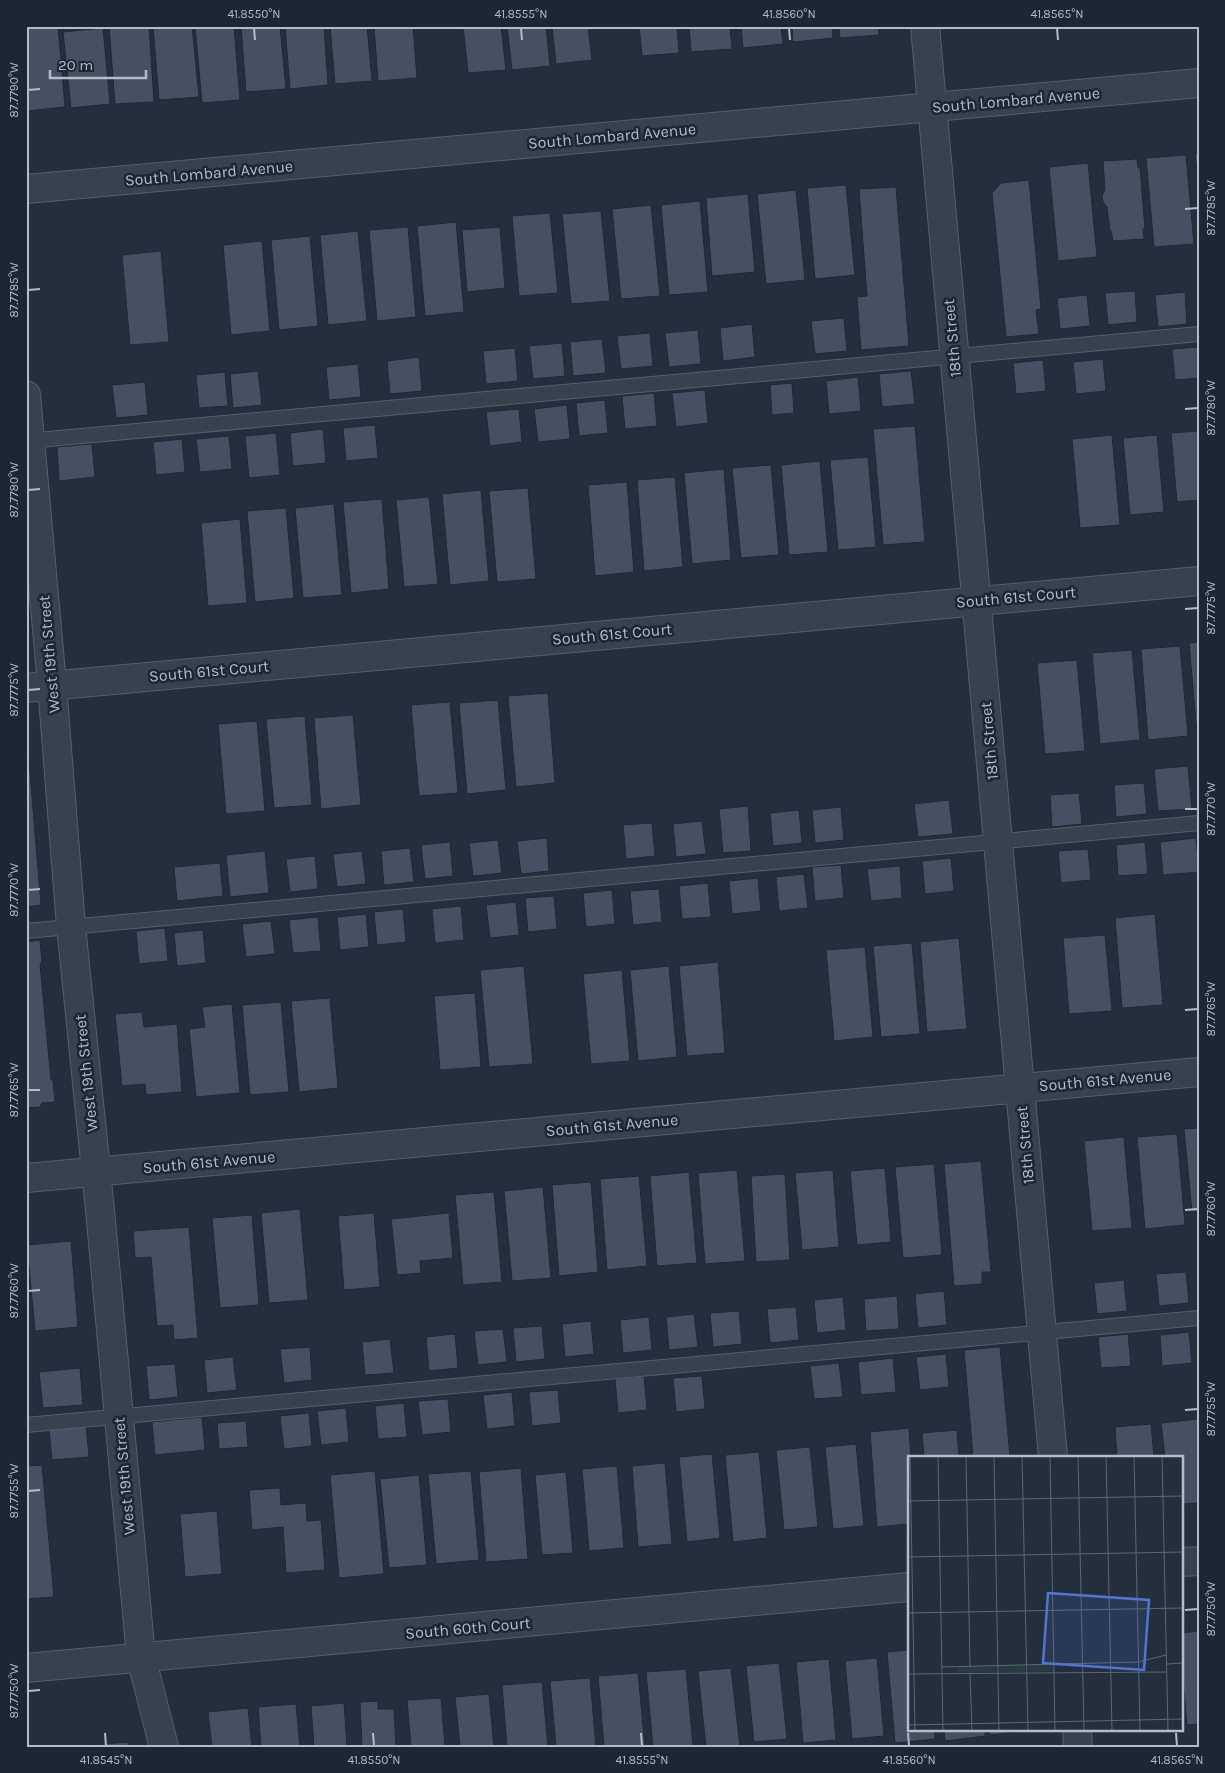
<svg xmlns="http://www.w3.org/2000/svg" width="1225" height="1773" font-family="Karla,sans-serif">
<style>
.building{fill:#455162;stroke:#1f2835}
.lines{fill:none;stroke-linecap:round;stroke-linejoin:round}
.service-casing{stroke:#565f6c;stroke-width:16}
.minor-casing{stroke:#565f6c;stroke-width:30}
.service{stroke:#38414e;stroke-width:14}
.minor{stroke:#38414e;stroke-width:28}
.ticks{fill:none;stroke:#b4bcc9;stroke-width:2}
.labels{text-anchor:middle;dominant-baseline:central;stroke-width:5;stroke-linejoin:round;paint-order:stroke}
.street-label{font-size:16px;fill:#b4bcc9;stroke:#1d2633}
.inset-road{fill:none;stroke:#5e6776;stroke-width:1}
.view{fill:#5274d3;fill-opacity:0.15;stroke:#5274d3;stroke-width:2.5}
.inset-edge{fill:none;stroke:#b4bcc9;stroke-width:2.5}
.neatline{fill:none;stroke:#b4bcc9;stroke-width:2}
.ticks-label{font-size:12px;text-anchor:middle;fill:#b4bcc9}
</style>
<rect width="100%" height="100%" fill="#242f3e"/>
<g class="building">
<polygon points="26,26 58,26 65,107 26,111"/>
<polygon points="109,26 149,26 154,102 115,104"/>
<polygon points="153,26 192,26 199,97 159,100"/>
<polygon points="195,26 234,26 240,100 202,103"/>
<polygon points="241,26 280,26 286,89 246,92"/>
<polygon points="285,26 324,26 328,85 290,89"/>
<polygon points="330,26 367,26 372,81 335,84"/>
<polygon points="374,26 413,26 417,78 378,81"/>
<polygon points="463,26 501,26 506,70 468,73"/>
<polygon points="507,26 546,26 550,66 512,70"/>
<polygon points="552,26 588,26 592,60 556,64"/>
<polygon points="639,26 677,26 679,53 642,56"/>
<polygon points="689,26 730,26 732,49 691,52"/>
<polygon points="741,26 781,26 783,44 743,48"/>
<polygon points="792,26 832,26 833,38 793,42"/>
<polygon points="839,26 878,26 879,35 840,38"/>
<polygon points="103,28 110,104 71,108 63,32"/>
<polygon points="1199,153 1199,193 1195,154"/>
<polygon points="1186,155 1194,244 1154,247 1146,158"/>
<polygon points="1137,159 1138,168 1140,168 1145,229 1143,229 1144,239 1113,241 1111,231 1110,231 1107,207 1103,202 1102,195 1105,190 1103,161"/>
<polygon points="1088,163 1097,257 1058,261 1049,167"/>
<polygon points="1029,180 1041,309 1036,310 1039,334 1006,337 992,193 1001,183"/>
<polygon points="846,185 855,275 815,279 807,188"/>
<polygon points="896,187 909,346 861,350 857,297 867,296 859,189"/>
<polygon points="796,190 805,280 766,284 757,194"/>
<polygon points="748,194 755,272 712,276 706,198"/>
<polygon points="700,201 708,292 669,295 661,205"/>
<polygon points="651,205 660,296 621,299 612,209"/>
<polygon points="601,211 610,301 571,304 562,214"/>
<polygon points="550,213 558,293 519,296 512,216"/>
<polygon points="456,222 464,312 425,316 417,226"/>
<polygon points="408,227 416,317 377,321 369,230"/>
<polygon points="500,227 505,288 467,292 462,230"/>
<polygon points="358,231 367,321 328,325 320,235"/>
<polygon points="310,236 318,326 279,330 271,240"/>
<polygon points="262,241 270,331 231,335 223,245"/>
<polygon points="161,251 169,342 130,345 122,255"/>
<polygon points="1135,291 1137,322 1108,325 1105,293"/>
<polygon points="1185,292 1187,324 1158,327 1155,295"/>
<polygon points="1087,295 1090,326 1060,329 1057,298"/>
<polygon points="844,318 847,351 815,354 811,321"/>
<polygon points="752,324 755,357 723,361 720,328"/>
<polygon points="698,330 701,364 669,367 665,333"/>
<polygon points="650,333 653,366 621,369 617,336"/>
<polygon points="602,339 606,373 573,376 570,342"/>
<polygon points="562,343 565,376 533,379 529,346"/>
<polygon points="1199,347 1199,378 1175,380 1172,349"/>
<polygon points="515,348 518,381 486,384 483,351"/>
<polygon points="419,357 422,391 390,394 387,361"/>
<polygon points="1103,359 1106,391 1076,394 1073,362"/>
<polygon points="1043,360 1046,391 1016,394 1013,363"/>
<polygon points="358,364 361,397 329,400 326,367"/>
<polygon points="258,371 262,405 233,408 230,374"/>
<polygon points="911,371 915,404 882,407 879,374"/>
<polygon points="225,372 228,406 199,408 196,375"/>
<polygon points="858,377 861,411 829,414 826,381"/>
<polygon points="145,382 148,415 116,418 112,385"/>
<polygon points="792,383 794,413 772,415 770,385"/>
<polygon points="705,390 708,423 676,427 672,393"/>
<polygon points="654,393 657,426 625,429 622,396"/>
<polygon points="605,400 608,433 579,436 576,403"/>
<polygon points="567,405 570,439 538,442 534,409"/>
<polygon points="519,409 522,442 490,446 486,412"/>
<polygon points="375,425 378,458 346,461 343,428"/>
<polygon points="915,426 925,542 883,545 873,429"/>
<polygon points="323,429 326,463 293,466 290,433"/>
<polygon points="1199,431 1199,500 1177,502 1171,433"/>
<polygon points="276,433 280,475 249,478 245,436"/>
<polygon points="1112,435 1120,525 1080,528 1072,439"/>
<polygon points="1157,435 1164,512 1130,515 1123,438"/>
<polygon points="229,436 232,469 200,472 196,439"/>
<polygon points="182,439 185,472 156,475 153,442"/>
<polygon points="92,444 95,477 59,481 57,447"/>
<polygon points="868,457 876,547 838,550 830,460"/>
<polygon points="820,461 828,552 789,555 781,465"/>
<polygon points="771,465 779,555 741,558 732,468"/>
<polygon points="724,469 731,560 692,564 684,473"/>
<polygon points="675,477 683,567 644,571 637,480"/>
<polygon points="627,482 634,572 595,576 588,485"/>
<polygon points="528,488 536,579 497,582 489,491"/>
<polygon points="481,490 489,581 450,585 442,494"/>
<polygon points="429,497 438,584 404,587 396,500"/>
<polygon points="382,499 389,589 351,593 343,502"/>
<polygon points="334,504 342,595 303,598 295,508"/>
<polygon points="286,508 294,598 255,602 247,511"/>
<polygon points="240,519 247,603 208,606 201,523"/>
<polygon points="1199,642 1199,733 1197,733 1189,643"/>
<polygon points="1180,646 1188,736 1148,740 1141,649"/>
<polygon points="1132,650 1140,740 1100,744 1092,653"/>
<polygon points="1077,660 1085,751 1045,754 1037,663"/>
<polygon points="548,693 555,783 516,787 508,696"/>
<polygon points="498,700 506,790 467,794 459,703"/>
<polygon points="450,702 458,793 419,796 411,705"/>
<polygon points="353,715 361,805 321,809 314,718"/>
<polygon points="305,716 312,805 274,808 266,719"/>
<polygon points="257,721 265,811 226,814 218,724"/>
<polygon points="27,737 41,905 26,907 26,738"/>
<polygon points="1188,766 1192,809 1158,811 1154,769"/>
<polygon points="1144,783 1147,814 1116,817 1114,785"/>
<polygon points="1079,793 1082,824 1052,827 1050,795"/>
<polygon points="949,800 953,834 918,837 914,804"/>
<polygon points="748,806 751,851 723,853 719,809"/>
<polygon points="841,807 844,840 815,843 812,810"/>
<polygon points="799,810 802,843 773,846 770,813"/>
<polygon points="702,821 706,854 676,857 673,824"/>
<polygon points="652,823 655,856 626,859 623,825"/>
<polygon points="547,838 549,871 521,874 517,841"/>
<polygon points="1196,838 1199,872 1163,875 1160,842"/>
<polygon points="498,840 502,873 473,876 469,843"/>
<polygon points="450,842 453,876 425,879 421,845"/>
<polygon points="1145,842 1148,874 1118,876 1116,845"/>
<polygon points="410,848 414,882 384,885 381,851"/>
<polygon points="1088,849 1091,880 1061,883 1058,851"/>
<polygon points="265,851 269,893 230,897 226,855"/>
<polygon points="362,851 366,884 337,887 333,854"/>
<polygon points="315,856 318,889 290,892 286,859"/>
<polygon points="951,858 954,891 925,894 922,861"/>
<polygon points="220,863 223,896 177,901 174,867"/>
<polygon points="841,865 844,898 815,901 812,867"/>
<polygon points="900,866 902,898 871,901 867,869"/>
<polygon points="804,874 808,908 779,911 776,877"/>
<polygon points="758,878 761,911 732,914 729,881"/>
<polygon points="708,883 711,917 682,919 679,886"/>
<polygon points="659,889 662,922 633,925 630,891"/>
<polygon points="612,890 615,924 586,927 583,893"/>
<polygon points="554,896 557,929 528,932 525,898"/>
<polygon points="516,902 519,935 490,938 486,905"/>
<polygon points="461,906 464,940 435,943 432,909"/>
<polygon points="403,909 406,942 377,945 374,912"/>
<polygon points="366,914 369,947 340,950 337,917"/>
<polygon points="1155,914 1163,1005 1122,1008 1115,918"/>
<polygon points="318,917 321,951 293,953 289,920"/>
<polygon points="271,921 275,954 246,957 242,924"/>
<polygon points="165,928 168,961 139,964 136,931"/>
<polygon points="203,930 206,963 177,966 174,933"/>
<polygon points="1105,935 1112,1011 1069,1014 1063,938"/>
<polygon points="959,938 967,1029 927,1032 920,942"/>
<polygon points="40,940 42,963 40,964 51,1080 53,1080 55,1102 42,1103 40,1107 26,1108 26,942"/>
<polygon points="912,943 920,1034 881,1037 873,946"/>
<polygon points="865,947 873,1037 834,1041 826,950"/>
<polygon points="718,962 725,1053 687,1056 679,966"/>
<polygon points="524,966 533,1064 489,1067 480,970"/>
<polygon points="669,966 677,1057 638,1061 630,970"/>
<polygon points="622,970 630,1061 591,1064 583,974"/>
<polygon points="475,993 481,1067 440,1070 434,996"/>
<polygon points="330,998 338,1088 299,1092 291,1001"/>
<polygon points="281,1002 289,1092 250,1095 242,1005"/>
<polygon points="232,1004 240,1093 196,1097 189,1029 205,1027 202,1007"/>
<polygon points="142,1012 144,1027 177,1024 182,1092 146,1095 145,1084 122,1086 115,1014"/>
<polygon points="1199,1128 1199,1211 1192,1212 1184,1129"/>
<polygon points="1177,1134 1185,1225 1145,1229 1137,1137"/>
<polygon points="1124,1137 1132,1228 1092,1231 1084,1141"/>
<polygon points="981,1161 991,1272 982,1272 982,1284 954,1286 944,1164"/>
<polygon points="934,1164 942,1255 903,1258 895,1167"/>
<polygon points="885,1168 891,1242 857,1245 850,1171"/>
<polygon points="737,1170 745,1261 705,1264 698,1173"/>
<polygon points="833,1170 839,1247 802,1250 795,1173"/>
<polygon points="689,1172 697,1263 657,1266 650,1176"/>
<polygon points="785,1174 790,1260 756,1262 751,1176"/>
<polygon points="639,1176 647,1266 607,1270 600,1179"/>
<polygon points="591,1182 598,1272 559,1276 552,1185"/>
<polygon points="543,1187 551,1278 512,1281 504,1191"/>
<polygon points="494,1192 502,1282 463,1285 455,1195"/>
<polygon points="300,1209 308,1300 269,1303 261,1213"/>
<polygon points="374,1213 380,1287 344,1290 338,1216"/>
<polygon points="449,1213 453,1258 420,1261 421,1273 397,1275 391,1219"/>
<polygon points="252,1215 259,1305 220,1308 212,1218"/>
<polygon points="189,1227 198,1338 174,1340 173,1325 157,1326 151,1257 135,1258 133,1231"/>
<polygon points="71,1241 78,1327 35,1331 27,1245"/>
<polygon points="1186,1272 1189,1303 1159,1306 1156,1274"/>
<polygon points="1124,1280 1127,1311 1097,1314 1094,1283"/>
<polygon points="944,1291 947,1325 918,1328 915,1294"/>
<polygon points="897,1296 899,1329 866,1331 864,1299"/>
<polygon points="843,1297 846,1330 817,1333 814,1300"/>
<polygon points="796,1307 799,1340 770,1343 767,1309"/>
<polygon points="739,1311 742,1344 713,1347 710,1313"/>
<polygon points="694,1314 698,1347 669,1350 666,1317"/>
<polygon points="649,1317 652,1350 623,1353 620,1320"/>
<polygon points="591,1321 594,1354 565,1357 562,1324"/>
<polygon points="542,1326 545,1359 516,1362 513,1328"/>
<polygon points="503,1329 507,1362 478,1365 474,1331"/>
<polygon points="1189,1332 1192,1363 1162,1366 1160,1335"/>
<polygon points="455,1334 458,1368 429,1371 426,1337"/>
<polygon points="1128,1334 1131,1366 1101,1368 1098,1337"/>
<polygon points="390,1339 394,1373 365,1375 362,1342"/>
<polygon points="310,1347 312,1380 284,1383 280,1349"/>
<polygon points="1000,1347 1010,1457 973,1457 964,1350"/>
<polygon points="946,1354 949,1387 920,1390 916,1357"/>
<polygon points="233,1357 237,1390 207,1393 204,1360"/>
<polygon points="893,1358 896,1392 861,1395 858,1362"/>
<polygon points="839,1363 843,1397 814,1399 810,1366"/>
<polygon points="175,1364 178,1397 149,1400 146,1366"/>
<polygon points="80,1368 83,1405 43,1408 39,1372"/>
<polygon points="644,1376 647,1410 618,1413 615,1379"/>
<polygon points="702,1376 705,1409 676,1412 673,1378"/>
<polygon points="558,1390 561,1423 532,1426 529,1392"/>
<polygon points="512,1392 515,1426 487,1429 483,1395"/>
<polygon points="448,1399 451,1432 422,1435 418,1401"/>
<polygon points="404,1403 407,1437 378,1439 375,1406"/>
<polygon points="346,1408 349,1442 321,1445 317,1411"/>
<polygon points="309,1413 312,1446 284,1449 280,1416"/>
<polygon points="202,1417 205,1450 155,1455 152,1422"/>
<polygon points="1198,1419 1199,1503 1181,1504 1181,1457 1165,1457 1161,1423"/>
<polygon points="246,1421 248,1447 219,1449 217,1423"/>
<polygon points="1151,1424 1154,1457 1117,1457 1115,1427"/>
<polygon points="86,1425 89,1457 52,1460 49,1430"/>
<polygon points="909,1428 911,1457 909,1457 909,1524 877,1527 870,1432"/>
<polygon points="957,1430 959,1457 924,1457 922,1433"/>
<polygon points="856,1444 864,1526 833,1529 825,1447"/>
<polygon points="810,1447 818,1527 784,1530 776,1450"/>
<polygon points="759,1452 767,1538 733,1542 725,1455"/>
<polygon points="712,1454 720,1538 687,1542 679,1457"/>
<polygon points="665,1463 672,1544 638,1547 632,1466"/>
<polygon points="42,1465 54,1597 26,1599 26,1466"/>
<polygon points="617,1466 624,1548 589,1551 582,1469"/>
<polygon points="521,1468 528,1559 486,1562 479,1472"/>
<polygon points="375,1471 384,1574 339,1578 330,1475"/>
<polygon points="471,1471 479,1560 436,1564 428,1474"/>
<polygon points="566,1472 573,1553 542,1555 535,1475"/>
<polygon points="419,1475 427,1565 389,1568 380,1479"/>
<polygon points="280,1488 281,1505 306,1503 307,1521 321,1520 325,1570 286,1573 283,1527 252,1530 249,1490"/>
<polygon points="217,1511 222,1574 185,1577 180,1514"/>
<polygon points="1199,1631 1199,1724 1187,1725 1181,1655 1181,1633"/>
<polygon points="909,1650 909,1729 934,1729 935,1739 895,1743 887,1652"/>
<polygon points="877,1658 884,1736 852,1739 845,1661"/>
<polygon points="829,1659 836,1740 803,1743 796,1662"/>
<polygon points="779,1663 787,1739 754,1742 746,1666"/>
<polygon points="731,1668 740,1747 706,1747 698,1671"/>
<polygon points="686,1669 693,1747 653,1747 646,1672"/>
<polygon points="638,1673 645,1747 604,1747 598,1676"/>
<polygon points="590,1678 596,1747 556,1747 550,1681"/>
<polygon points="542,1682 548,1747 507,1747 502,1685"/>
<polygon points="489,1694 494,1747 460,1747 455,1697"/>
<polygon points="441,1698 445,1747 411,1747 407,1700"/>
<polygon points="378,1701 378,1709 394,1709 396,1747 362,1747 360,1702"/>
<polygon points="344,1703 347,1747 314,1747 311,1706"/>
<polygon points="296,1704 300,1747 261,1747 258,1707"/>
<polygon points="248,1708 252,1747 212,1747 208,1712"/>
<polygon points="944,1729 985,1729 985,1736 945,1741"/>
<polygon points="989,1729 1032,1729 1032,1730 990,1735"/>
<polygon points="128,1742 128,1747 70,1747"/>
</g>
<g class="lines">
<g class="service-casing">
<g id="service">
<polyline points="27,441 1199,334"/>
<polyline points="26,931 1199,823"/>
<polyline points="26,1425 1199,1318"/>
</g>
</g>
<g class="minor-casing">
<g id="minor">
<polyline points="925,26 1053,1457"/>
<polyline points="26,189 1199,83"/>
<polyline points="26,395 52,685 71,926 100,1210 141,1657 164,1747"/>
<polyline points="26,688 1199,581"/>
<polyline points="26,1178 1199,1072"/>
<polyline points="1181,1562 1199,1561"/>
<polyline points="26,1668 909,1587"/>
<polyline points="1077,1729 1078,1747"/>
</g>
</g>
<use href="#service" class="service"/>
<use href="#minor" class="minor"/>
</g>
<path class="ticks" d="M254 28 255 40M521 28 522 40M789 28 790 40M1057 28 1058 40M28 90 40 89M1185 209 1198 208M28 290 40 289M1185 409 1198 408M28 490 40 489M1185 609 1198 608M28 690 40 689M1185 809H1198M28 890 40 889M1185 1010 1198 1009M28 1090H40M1185 1210 1198 1209M28 1291 40 1290M1185 1410 1198 1409M28 1491 40 1490M1185 1610 1198 1609M28 1691 40 1690M105 1733 106 1746M373 1733 374 1746M641 1733 642 1746M908 1733 909 1746M1176 1733 1177 1746"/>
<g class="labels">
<g class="street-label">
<text transform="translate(1016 100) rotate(-5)">South Lombard Avenue</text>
<text transform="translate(612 136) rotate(-5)">South Lombard Avenue</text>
<text transform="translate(209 173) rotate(-5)">South Lombard Avenue</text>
<text transform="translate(952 338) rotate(-95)">18th Street</text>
<text transform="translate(1016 597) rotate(-5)">South 61st Court</text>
<text transform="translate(612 634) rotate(-5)">South 61st Court</text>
<text transform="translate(49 654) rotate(-95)">West 19th Street</text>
<text transform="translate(209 671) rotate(-5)">South 61st Court</text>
<text transform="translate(989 741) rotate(-95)">18th Street</text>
<text transform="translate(86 1073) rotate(-96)">West 19th Street</text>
<text transform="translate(1105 1080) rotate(-5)">South 61st Avenue</text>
<text transform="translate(612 1125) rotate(-5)">South 61st Avenue</text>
<text transform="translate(1025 1145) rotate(-95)">18th Street</text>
<text transform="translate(209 1162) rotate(-5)">South 61st Avenue</text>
<text transform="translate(124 1476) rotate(-95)">West 19th Street</text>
<text transform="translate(468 1628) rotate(-5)">South 60th Court</text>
</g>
</g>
<g transform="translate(908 1456)">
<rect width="275" height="275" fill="#242f3e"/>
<path d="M117 209V216H92L91 210ZM120 209H145V215L121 216ZM88 210V216L49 217V211Z" fill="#263c3f"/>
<path class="inset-road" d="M2 0 7 275M30 0 35 275M58 0 62 210M86 0 91 275M114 0 120 275M142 0 147 275M170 0 176 275M198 0 204 275M226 0 232 275M254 0 260 275M0 45 275 40M0 101 275 96M0 157 275 152M259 208 275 207M34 211 230 206 258 199M0 218 258 216M62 218 64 275M0 269 275 263"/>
<path class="view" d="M140 137 241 144 236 214 135 207Z"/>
<rect width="275" height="275" class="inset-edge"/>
</g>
<rect width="1225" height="1773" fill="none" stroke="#1d2633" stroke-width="55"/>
<path d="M50 70v8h96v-8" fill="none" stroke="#b4bcc9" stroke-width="2.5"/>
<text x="58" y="70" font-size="15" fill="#b4bcc9" stroke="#1d2633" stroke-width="4" paint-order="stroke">20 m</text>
<rect x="28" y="28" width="1170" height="1718" class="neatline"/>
<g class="ticks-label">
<text x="254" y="18">41.8550°N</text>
<text x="521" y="18">41.8555°N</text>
<text x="789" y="18">41.8560°N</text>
<text x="1057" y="18">41.8565°N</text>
<text transform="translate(14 90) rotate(-90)" y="4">87.7790°W</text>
<text transform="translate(1211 208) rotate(-90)" y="4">87.7785°W</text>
<text transform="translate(14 290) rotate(-90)" y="4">87.7785°W</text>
<text transform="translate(1211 408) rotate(-90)" y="4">87.7780°W</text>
<text transform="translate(14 490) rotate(-90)" y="4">87.7780°W</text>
<text transform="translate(1211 608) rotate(-90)" y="4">87.7775°W</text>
<text transform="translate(14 690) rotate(-90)" y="4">87.7775°W</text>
<text transform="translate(1211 809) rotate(-90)" y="4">87.7770°W</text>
<text transform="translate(14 890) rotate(-90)" y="4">87.7770°W</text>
<text transform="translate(1211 1009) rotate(-90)" y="4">87.7765°W</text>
<text transform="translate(14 1090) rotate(-90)" y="4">87.7765°W</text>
<text transform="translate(1211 1209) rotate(-90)" y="4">87.7760°W</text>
<text transform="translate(14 1291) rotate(-90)" y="4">87.7760°W</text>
<text transform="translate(1211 1409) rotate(-90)" y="4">87.7755°W</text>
<text transform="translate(14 1491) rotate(-90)" y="4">87.7755°W</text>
<text transform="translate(1211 1609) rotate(-90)" y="4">87.7750°W</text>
<text transform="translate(14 1691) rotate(-90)" y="4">87.7750°W</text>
<text x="106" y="1764">41.8545°N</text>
<text x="374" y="1764">41.8550°N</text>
<text x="642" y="1764">41.8555°N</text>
<text x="909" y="1764">41.8560°N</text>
<text x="1177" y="1764">41.8565°N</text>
</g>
</svg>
